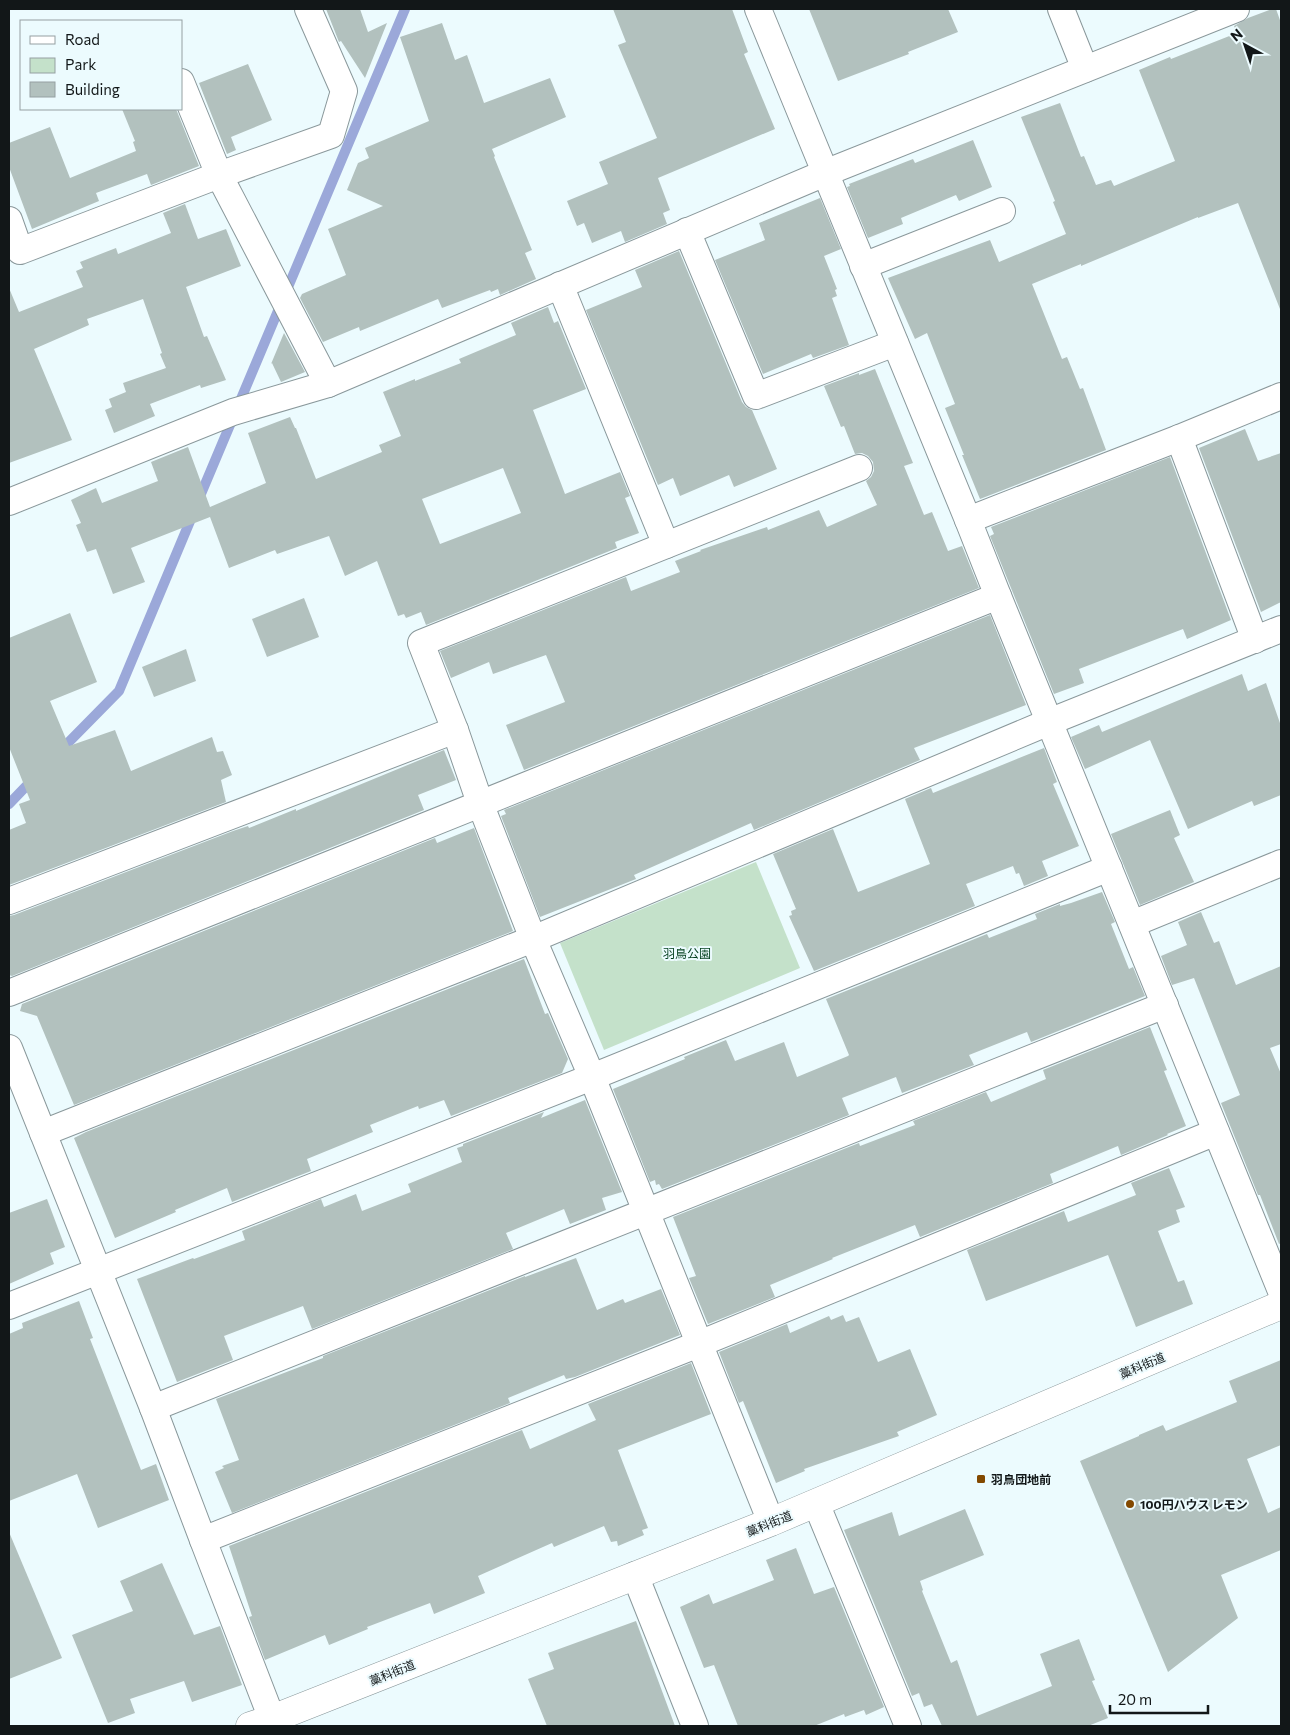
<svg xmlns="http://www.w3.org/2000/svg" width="1290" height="1735" font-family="Commissioner,'Noto Sans JP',sans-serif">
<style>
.green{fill:#c4e1ca}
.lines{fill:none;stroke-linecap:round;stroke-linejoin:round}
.stream{stroke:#9ba8d9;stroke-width:10}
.building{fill:#b2c1be;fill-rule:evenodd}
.street-casing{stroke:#8a989b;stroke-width:28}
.highway-casing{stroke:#8a989b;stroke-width:29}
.street{stroke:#fff;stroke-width:26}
.highway{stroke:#fff;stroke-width:28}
.poi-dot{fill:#834900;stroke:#ecfbfe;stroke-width:2}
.labels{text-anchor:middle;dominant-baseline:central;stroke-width:4;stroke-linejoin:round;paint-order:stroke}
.park-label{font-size:12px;fill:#003d1b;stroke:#ecfbfe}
.street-label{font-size:12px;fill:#121718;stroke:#ecfbfe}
.poi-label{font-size:12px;font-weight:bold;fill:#121718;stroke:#ecfbfe;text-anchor:start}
</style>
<rect width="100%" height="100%" fill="#ecfbfe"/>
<polygon class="green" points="756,862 800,968 604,1050 560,943"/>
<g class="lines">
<g class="stream">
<polyline points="198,501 405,9"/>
<polyline points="58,753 119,691 193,514"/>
<polyline points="9,804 34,778"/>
</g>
</g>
<g class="building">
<polygon points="326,9 360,9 368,32 387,23 365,78 341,41 339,42"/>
<polygon points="613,9 732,9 748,52 744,54 775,129 658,178 670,210 663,213 667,224 625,242 621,231 592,243 584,223 577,226 567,201 608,184 599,162 657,138 618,45 626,42"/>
<polygon points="809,9 948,9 958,32 908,52 909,54 838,81"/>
<polygon points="1272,9 1276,9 1281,23 1281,309 1280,309 1238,203 1198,218 1198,217 1081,266 1081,264 1032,284 1062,359 1067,357 1080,389 1083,388 1106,450 980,499 962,455 964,455 945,408 955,404 927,333 915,339 888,278 990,240 999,262 1066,234 1053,202 1055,201 1021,117 1060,103 1081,157 1084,156 1096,185 1111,180 1114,186 1175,161 1139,70 1170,57 1171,59 1237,33 1234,26 1248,18"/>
<polygon points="442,23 455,60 467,55 484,103 550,78 566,117 492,149 495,156 494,157 532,250 525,253 536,279 500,295 498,289 491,292 490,290 442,308 438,299 360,331 359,327 323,342 300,298 302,294 346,275 328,229 383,206 347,190 358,163 369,158 365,148 429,121 400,37"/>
<polygon points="248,64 272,120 231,137 236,150 227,154 199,83"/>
<polygon points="122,109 176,109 199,166 151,185 147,174 96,193 99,201 32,229 9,167 9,143 50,127 70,178 136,151 133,142 135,141"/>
<polygon points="973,140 992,187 959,201 956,195 901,218 903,224 868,238 847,187 850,186 849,184 913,159 915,163"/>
<polygon points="820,198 841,249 824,256 837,289 835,290 837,296 832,298 849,345 813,358 811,354 763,374 715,260 765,240 759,223"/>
<polygon points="185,204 198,239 226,229 241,266 186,287 204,337 207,336 226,380 201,388 200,385 150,404 155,416 114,433 105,410 112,407 109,399 126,392 123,383 166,368 160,354 162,353 143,299 87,319 89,325 34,349 72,440 9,463 9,288 19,312 83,287 76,271 83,268 80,262 116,248 118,254 171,233 163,213"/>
<polygon points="679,251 742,402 746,407 752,410 777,469 734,487 729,475 680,496 673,478 658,485 586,310 642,287 635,270"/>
<path d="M548 307 554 323 558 321 586 389 533 410 565 494 620 472 630 496 625 498 639 533 615 542 617 548 426 625 421 612 406 618 404 614 398 616 377 561 345 576 329 536 277 554 275 550 229 568 210 517 131 548 145 582 113 594 96 549 87 552 76 525 81 523 71 500 96 488 102 503 158 481 151 462 188 447 210 507 266 483 248 433 290 417 295 428H296L316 479 382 452 379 445 401 436 383 392 415 379V381L461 363 459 359 516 335 511 323ZM503 468 521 513 440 544 422 499Z"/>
<polygon points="284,333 305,372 281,382 272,363 271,364"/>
<polygon points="875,369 913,463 904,466 924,515 932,512 948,551 962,546 979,588 524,770 506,725 565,702 546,655 493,674 489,662 451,678 440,651 626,577 631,591 680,572 675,561 701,551 700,550 767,527 768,530 819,510 827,527 877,505 866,481 871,477 874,471 873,462 868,456 862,453 855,454 844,426 841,427 824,386 859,373 859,375"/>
<polygon points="1245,429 1258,461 1281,453 1281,602 1261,612 1199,448"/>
<polygon points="1170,457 1231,620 1187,639 1183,629 1079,669 1084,683 1054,694 990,536 994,534 991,527"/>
<polygon points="304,598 319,637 267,657 252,619"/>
<polygon points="70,613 97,682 50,701 69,746 115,730 131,771 212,737 217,752 223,751 232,775 221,780 226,802 9,885 9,830 26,823 19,804 30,800 9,747 9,638"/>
<polygon points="990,615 1026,705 914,748 920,760 754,830 751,823 634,875 636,879 540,917 501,816 506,814 504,810"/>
<polygon points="186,649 196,681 154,697 142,667"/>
<polygon points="1242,674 1248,691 1266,683 1281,726 1281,795 1254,806 1252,801 1188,829 1150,740 1085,769 1071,737 1099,725 1102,732"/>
<polygon points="1044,748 1057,782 1053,784 1079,846 1042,861 1048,876 1024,886 1019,873 1016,874 1013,866 966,884 975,906 814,971 789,916 792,915 791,911 796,909 773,854 833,829 858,892 930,864 905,799 931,788 933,793"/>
<polygon points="444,750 456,780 418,795 424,810 12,976 9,975 9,916 14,915 233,831 248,826 249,828 296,809 296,811"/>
<polygon points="1170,810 1180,835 1174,838 1194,882 1140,905 1111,834"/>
<polygon points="474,828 513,931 74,1105 37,1016 20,1011 22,1004 435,838 437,843"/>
<polygon points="1102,892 1115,922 1111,924 1129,969 1133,967 1145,996 1031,1042 1027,1032 969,1055 974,1065 902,1093 896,1077 842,1098 849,1115 662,1189 659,1184 656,1185 655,1180 650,1182 613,1089 685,1059 684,1057 726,1040 735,1061 784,1042 797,1077 848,1056 849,1055 826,999 987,934 989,938 1037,919 1035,914 1060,904 1060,906 1071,903"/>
<polygon points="1201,912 1214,943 1219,941 1236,985 1281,966 1281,1044 1270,1048 1281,1074 1281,1243 1279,1244 1260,1195 1258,1195 1221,1103 1240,1095 1194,978 1172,985 1161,956 1187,945 1178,922"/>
<polygon points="524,959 545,1014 548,1013 568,1059 562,1073 451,1116 444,1100 419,1109 418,1106 370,1125 373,1132 307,1159 311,1171 232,1202 227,1188 175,1210 176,1212 115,1238 74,1138 86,1132"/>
<polygon points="1150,1027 1167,1070 1164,1071 1186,1126 1167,1134 1168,1135 1121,1155 1118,1146 1050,1174 1053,1183 920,1237 915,1225 832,1258 833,1259 770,1285 775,1297 708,1324 689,1278 696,1276 673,1217 859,1143 860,1146 915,1125 913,1121 986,1092 991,1102 1046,1079 1043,1070"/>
<polygon points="585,1100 622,1192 602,1198 606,1210 570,1224 564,1209 506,1233 513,1249 312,1329 303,1306 224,1336 233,1360 177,1382 137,1279 193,1258 194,1259 245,1240 242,1231 321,1199 324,1207 356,1194 362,1211 411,1192 408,1184 462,1162 457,1148 463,1146 463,1144 544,1112 541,1118"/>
<polygon points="1169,1168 1185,1207 1176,1210 1180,1222 1158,1231 1178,1282 1184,1280 1193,1304 1136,1327 1108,1255 986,1301 967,1250 1064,1211 1068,1222 1136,1195 1131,1183"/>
<polygon points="47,1199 65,1247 50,1253 54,1264 9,1284 9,1213"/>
<polygon points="576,1258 597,1310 623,1299 625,1303 661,1289 680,1335 575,1377 566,1379 564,1375 508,1398 510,1403 232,1513 215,1472 224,1468 222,1466 239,1460 216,1399 323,1358 323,1356 525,1276 525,1277"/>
<polygon points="79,1301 93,1338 90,1339 141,1470 156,1464 169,1500 98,1528 77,1474 9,1501 9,1334 23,1328 22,1323"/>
<polygon points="843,1315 846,1322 859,1317 878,1362 910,1349 937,1415 897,1432 899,1436 804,1469 805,1471 776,1483 743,1401 739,1403 719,1352 787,1324 790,1333 829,1316 831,1320"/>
<polygon points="1281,1360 1281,1445 1247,1459 1268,1513 1281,1507 1281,1550 1221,1575 1238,1618 1168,1672 1080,1461 1139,1436 1139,1435 1163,1425 1166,1431 1237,1402 1229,1381"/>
<polygon points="691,1363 711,1414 618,1450 648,1528 642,1530 644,1535 618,1546 617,1541 611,1542 604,1526 554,1547 552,1543 478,1576 485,1593 434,1614 430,1603 367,1627 368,1629 329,1645 325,1635 265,1660 249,1617 252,1616 229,1546 522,1430 530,1449 596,1420 588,1404"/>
<polygon points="965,1509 984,1555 920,1581 923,1590 922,1591 951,1663 957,1660 977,1716 1052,1686 1040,1654 1079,1639 1095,1680 1092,1681 1108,1718 1088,1726 942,1726 932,1704 924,1707 919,1693 912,1696 844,1530 892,1512 899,1536"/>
<polygon points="9,1532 62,1658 9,1679"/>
<polygon points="796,1548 814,1594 834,1587 884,1707 866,1715 864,1710 845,1717 844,1714 814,1726 738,1726 714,1665 704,1668 680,1607 709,1594 713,1604 774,1580 766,1560"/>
<polygon points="162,1563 194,1635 220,1626 242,1685 192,1702 184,1681 130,1699 135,1713 108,1723 72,1635 133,1611 120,1581"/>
<polygon points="636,1621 675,1726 547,1726 528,1679 554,1669 548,1653"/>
</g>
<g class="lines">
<g class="street-casing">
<g id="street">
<polyline points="758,9 968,520 998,596 1281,1291"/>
<polyline points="1061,9 1085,69"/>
<polyline points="181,82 219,175 328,384"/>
<polyline points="9,220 20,251 219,175 331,135 344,91 308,9"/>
<polyline points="687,231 756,396 895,343"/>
<polyline points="863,266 1002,211"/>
<polyline points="560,285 666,545"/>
<polyline points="1179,438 1255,640"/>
<polyline points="9,502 233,412 328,384 825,173 1236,9"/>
<polyline points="968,520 1179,438 1281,396"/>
<polyline points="9,901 455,730"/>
<polyline points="1132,924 1281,863"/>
<polyline points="9,993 998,596"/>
<polyline points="9,1048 153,1408 203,1540 699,1344 1216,1132"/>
<polyline points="43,1133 533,939 1049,722 1281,629"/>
<polyline points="9,1306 592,1077 1109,868"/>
<polyline points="153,1408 1165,1005"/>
<polyline points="816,1503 908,1726"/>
<polyline points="771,1522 592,1077 533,939 480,803 455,730 421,643 859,468"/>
<polyline points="203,1540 272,1719"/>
<polyline points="635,1575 695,1726"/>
</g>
</g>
<g class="highway-casing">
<polyline id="highway" points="250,1726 272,1719 771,1522 1281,1305"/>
</g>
<use href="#street" class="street"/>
<use href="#highway" class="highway"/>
</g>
<g class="poi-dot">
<rect x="976" y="1474" width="10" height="10" rx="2.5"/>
<circle cx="1130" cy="1504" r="5"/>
</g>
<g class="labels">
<g class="park-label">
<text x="687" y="953">羽鳥公園</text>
</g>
<g class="street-label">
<text transform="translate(1142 1365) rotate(-23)">藁科街道</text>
<text transform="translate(769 1523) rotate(-22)">藁科街道</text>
<text transform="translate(392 1672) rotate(-22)">藁科街道</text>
</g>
<g class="poi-label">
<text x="991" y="1479">羽鳥団地前</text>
<text x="1140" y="1504">100円ハウス レモン</text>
</g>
</g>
<rect width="1290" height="1735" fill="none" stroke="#121718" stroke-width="20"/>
<rect x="20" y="20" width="162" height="90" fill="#ecfbfe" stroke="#95a0a2"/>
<rect x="30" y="36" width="25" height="8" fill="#ffffff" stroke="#95a0a2"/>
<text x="65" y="45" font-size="15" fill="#121718">Road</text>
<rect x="30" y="58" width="25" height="15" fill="#c4e1ca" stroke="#95a0a2"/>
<text x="65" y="70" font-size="15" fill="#121718">Park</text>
<rect x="30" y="82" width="25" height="15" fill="#b2c1be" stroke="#95a0a2"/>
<text x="65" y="95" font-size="15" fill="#121718">Building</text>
<g transform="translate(1245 45) rotate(320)" stroke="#ecfbfe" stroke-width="4" paint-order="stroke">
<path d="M0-4L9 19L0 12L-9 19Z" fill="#121718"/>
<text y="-8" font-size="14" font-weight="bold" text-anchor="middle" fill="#121718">N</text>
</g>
<path d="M1110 1705v8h98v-8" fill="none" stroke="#121718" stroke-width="2.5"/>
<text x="1118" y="1705" font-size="15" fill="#121718" stroke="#ecfbfe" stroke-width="4" paint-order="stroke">20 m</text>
</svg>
